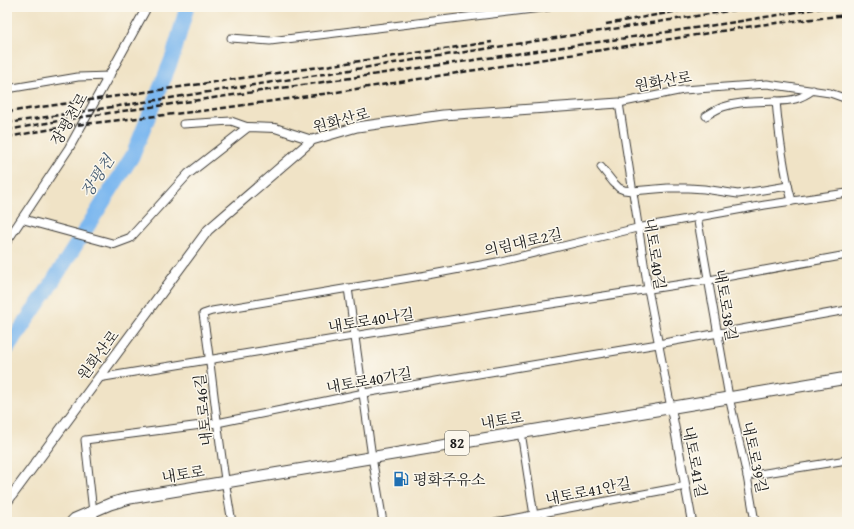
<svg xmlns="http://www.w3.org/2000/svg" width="854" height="529" font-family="'Gentium Book Plus','Noto Serif KR',serif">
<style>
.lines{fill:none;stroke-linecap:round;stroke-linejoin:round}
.river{stroke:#7db8ef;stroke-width:15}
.minor-casing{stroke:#3c3a36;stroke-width:9}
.tertiary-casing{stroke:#3c3a36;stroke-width:10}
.secondary-casing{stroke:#3c3a36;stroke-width:11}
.primary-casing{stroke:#3c3a36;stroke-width:13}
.minor{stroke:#fff;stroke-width:7}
.tertiary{stroke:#fff;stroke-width:8}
.secondary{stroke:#fff;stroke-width:9}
.primary{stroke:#fff;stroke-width:11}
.rail{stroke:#1c1c1c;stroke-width:2.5;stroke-dasharray:6 3;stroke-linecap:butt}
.labels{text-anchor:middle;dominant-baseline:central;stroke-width:3;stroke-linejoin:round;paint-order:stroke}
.shield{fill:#fbf7ec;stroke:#5f5e5a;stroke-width:1}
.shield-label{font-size:14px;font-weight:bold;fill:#1c1c1c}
.street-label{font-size:15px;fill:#1c1c1c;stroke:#fbf7ec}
.poi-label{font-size:15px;fill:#1c1c1c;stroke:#fbf7ec;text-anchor:start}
.water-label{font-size:16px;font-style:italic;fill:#435a70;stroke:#fbf7ec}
</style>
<rect width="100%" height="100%" fill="#fbf7ec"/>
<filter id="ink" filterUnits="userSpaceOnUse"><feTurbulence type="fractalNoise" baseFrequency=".025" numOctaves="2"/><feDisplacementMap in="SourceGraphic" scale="8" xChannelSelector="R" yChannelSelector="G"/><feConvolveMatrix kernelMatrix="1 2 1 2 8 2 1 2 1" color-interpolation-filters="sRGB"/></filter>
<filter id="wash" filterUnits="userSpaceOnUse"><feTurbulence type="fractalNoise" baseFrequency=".012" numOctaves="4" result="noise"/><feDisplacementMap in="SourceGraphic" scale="16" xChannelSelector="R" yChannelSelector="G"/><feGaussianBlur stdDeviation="0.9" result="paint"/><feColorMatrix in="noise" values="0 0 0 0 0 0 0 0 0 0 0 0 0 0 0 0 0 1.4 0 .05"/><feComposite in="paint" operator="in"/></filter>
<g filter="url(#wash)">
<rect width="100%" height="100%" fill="#f0e3c6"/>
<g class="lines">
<polyline class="river" points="7,349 46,292 133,155 173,56 187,7"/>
</g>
</g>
<g filter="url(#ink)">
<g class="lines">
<g class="minor-casing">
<g id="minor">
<polyline points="231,38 270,41 549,7"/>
<polyline points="7,89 78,77 110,76"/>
<path d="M776 101C791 101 801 99 813 90"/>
<path d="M706 116C711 113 717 109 723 107 740 101 758 102 776 101 779 135 783 168 792 201"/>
<polyline points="183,124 231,121 248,127"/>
<polyline points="601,167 613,182 619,188 624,190 632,191 668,188 689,188 704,189 738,194 788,186"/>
<polyline points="697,216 729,397 747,476 755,522"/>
<polyline points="348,288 372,457 383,522"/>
<polyline points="98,378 505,311 709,280 847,255"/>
<polyline points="671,408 648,289 619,103 683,90 767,84 830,93 847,99"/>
<polyline points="521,432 535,522"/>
<polyline points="747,476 847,460"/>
<polyline points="95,522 93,512 85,440 217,423 364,393 658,344 847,310"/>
<path d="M232 522C219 453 214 383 203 314L212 311 433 274 497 262 637 228 765 205 847 193"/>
<polyline points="495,522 686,486"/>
</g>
</g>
<g class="tertiary-casing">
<g id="tertiary">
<polyline points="22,219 114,244 130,238 188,174 248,127 275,128 312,140"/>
<polyline points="7,241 69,148 147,7"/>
<polyline points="671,408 692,522"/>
</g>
</g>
<g class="secondary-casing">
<polyline id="secondary" points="7,502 208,230 312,140 357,127 443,115 619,103"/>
</g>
<g class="primary-casing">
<polyline id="primary" points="72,522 75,519 110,504 130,498 847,378"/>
</g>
<use href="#minor" class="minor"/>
<use href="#tertiary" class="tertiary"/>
<use href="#secondary" class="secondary"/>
<use href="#primary" class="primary"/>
<g class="rail">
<polyline points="606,24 701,7"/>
<polyline points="7,112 492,42"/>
<polyline points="80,112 754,7"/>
<polyline points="7,123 66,114"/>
<polyline points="7,130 75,118 729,23 827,7"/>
<polyline points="7,137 75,125 209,110 337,92 759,25 847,15"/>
</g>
</g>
</g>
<defs>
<g id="fuel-bare" transform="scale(1.2)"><path d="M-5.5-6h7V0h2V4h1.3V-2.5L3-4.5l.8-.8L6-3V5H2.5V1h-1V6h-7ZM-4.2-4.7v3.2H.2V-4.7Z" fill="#1f6fb2" stroke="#fbf7ec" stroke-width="2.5" paint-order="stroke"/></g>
</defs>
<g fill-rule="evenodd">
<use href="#fuel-bare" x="401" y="479"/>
</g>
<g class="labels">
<rect class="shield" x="445" y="431" width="24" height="24" rx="3"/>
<g class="shield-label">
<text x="457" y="443">82</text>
</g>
<g class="street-label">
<text transform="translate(663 81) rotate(-10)">원화산로</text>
<text transform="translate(69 119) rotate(-60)">장평천로</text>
<text transform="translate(341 120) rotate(-15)">원화산로</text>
<text transform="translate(523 242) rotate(-13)">의림대로2길</text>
<text transform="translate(655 254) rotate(81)">내토로40길</text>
<text transform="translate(726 305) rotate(80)">내토로38길</text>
<text transform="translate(371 320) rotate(-9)">내토로40나길</text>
<text transform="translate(98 355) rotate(-53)">원화산로</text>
<text transform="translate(369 380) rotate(-10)">내토로40가길</text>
<text transform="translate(203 410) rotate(-96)">내토로46길</text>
<text transform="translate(502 420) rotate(-9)">내토로</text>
<text transform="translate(755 457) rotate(78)">내토로39길</text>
<text transform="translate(695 462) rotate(79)">내토로41길</text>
<text transform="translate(183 474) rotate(-9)">내토로</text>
<text transform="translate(588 491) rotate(-11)">내토로41안길</text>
</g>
<g class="poi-label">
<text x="413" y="479">평화주유소</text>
</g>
<g class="water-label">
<text transform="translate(97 176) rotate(-57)">장평천</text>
</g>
</g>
<rect width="854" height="529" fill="none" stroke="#fbf7ec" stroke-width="24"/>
</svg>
